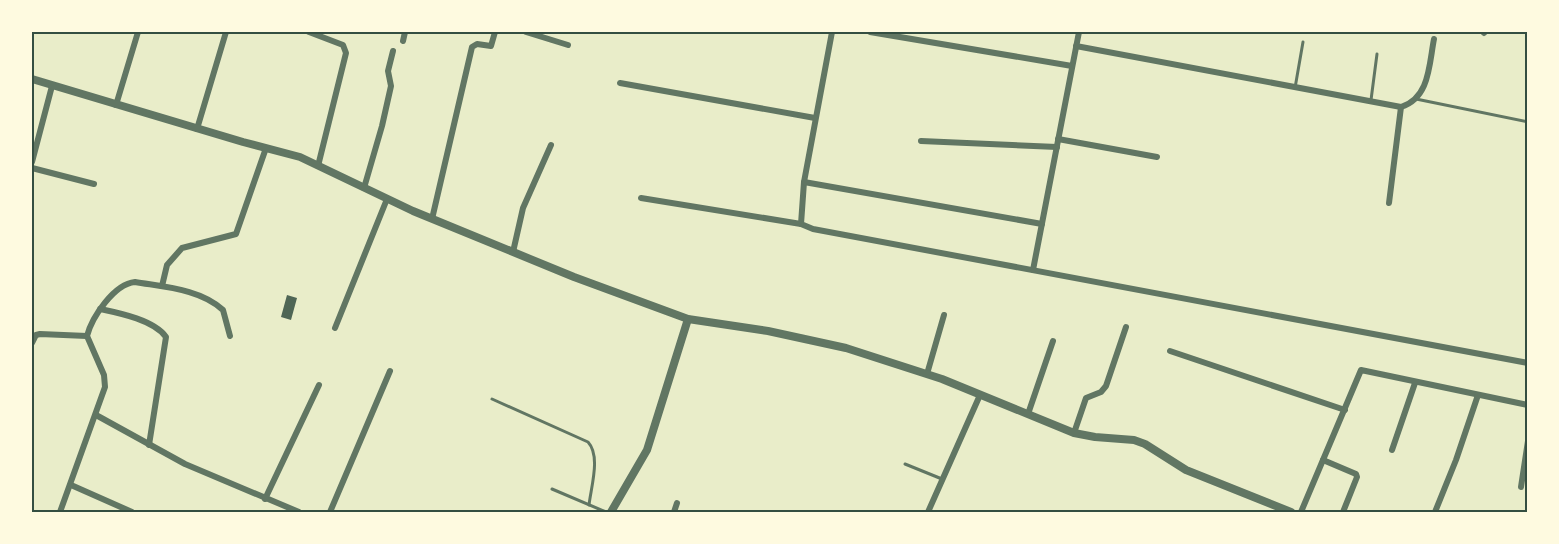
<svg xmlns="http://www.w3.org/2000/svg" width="1559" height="544" font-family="'IBM Plex Sans',sans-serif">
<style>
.building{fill:#4f6655}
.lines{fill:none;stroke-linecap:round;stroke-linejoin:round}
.service{stroke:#617663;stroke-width:3}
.minor{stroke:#617663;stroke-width:6}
.tertiary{stroke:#617663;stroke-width:8}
.neatline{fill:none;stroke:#344e41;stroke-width:2}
</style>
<rect width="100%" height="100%" fill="#e9edc9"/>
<polygon class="building" points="287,295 297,298 291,320 281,317"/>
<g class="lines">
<g class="service">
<polyline points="1295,88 1303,42"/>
<polyline points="1416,99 1528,122"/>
<polyline points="1371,100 1377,54"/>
<path d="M492 399 588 442C601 456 591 487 589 505"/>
<polyline points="905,464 942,479"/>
<polyline points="552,489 606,512"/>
</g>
<g class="minor">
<polyline points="309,32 343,45 346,53 318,166"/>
<polyline points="526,32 568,45"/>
<polyline points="832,32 804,182 801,224 813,229 1528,363"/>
<polyline points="870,32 1072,66"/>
<polyline points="1484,33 1485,32"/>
<polyline points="403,41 405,32"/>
<path d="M1076 46 1401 107C1430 98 1429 64 1434 39"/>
<polyline points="620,83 815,118"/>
<polyline points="116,105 138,32"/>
<polyline points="197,129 226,32"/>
<polyline points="1058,139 1157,157"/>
<polyline points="921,141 1057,147"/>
<polyline points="32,162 52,86"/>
<polyline points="32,168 94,184"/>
<polyline points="804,182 1042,224"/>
<polyline points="364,188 382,126 391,86 388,71 393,51"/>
<polyline points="641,198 801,224"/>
<polyline points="1389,203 1401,107"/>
<polyline points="432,219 472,47 477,44 491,46 495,32"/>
<polyline points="513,252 523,208 551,145"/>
<polyline points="1033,270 1079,32"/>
<polyline points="162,286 167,265 182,248 236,234 266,148"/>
<path d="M100 309C119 313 154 320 166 337L149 445"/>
<polyline points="335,328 387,199"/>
<polyline points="32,343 36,335 40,334 87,336"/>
<polyline points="1170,351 1345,410"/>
<polyline points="927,374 944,315"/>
<polyline points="1028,414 1053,341"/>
<polyline points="96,415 185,464 299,512"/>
<polyline points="1074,433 1086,398 1101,392 1106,386 1126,327"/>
<polyline points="1392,450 1415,383"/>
<polyline points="1323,460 1356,474 1357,477 1343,512"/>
<polyline points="71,485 132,512"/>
<polyline points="1521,487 1528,441"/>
<polyline points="265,499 319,385"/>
<path d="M60 512 105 387 104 375 87 336C92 317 114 284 135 282 164 287 201 289 223 310L230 336"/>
<polyline points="330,512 390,371"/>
<polyline points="674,512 677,503"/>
<polyline points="928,512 980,395"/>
<polyline points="1301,512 1361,370 1528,405"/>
<polyline points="1435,512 1456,460 1478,395"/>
</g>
<g class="tertiary">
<polyline points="32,79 243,142 300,157 413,211 574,277 688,319 768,331 846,348 942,379 1074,433 1095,437 1134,440 1145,444 1186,470 1291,512"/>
<polyline points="611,512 647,450 688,319"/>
</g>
</g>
<rect width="1559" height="544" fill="none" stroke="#fefae0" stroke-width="66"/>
<rect x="33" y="33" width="1493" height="478" class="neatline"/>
</svg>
